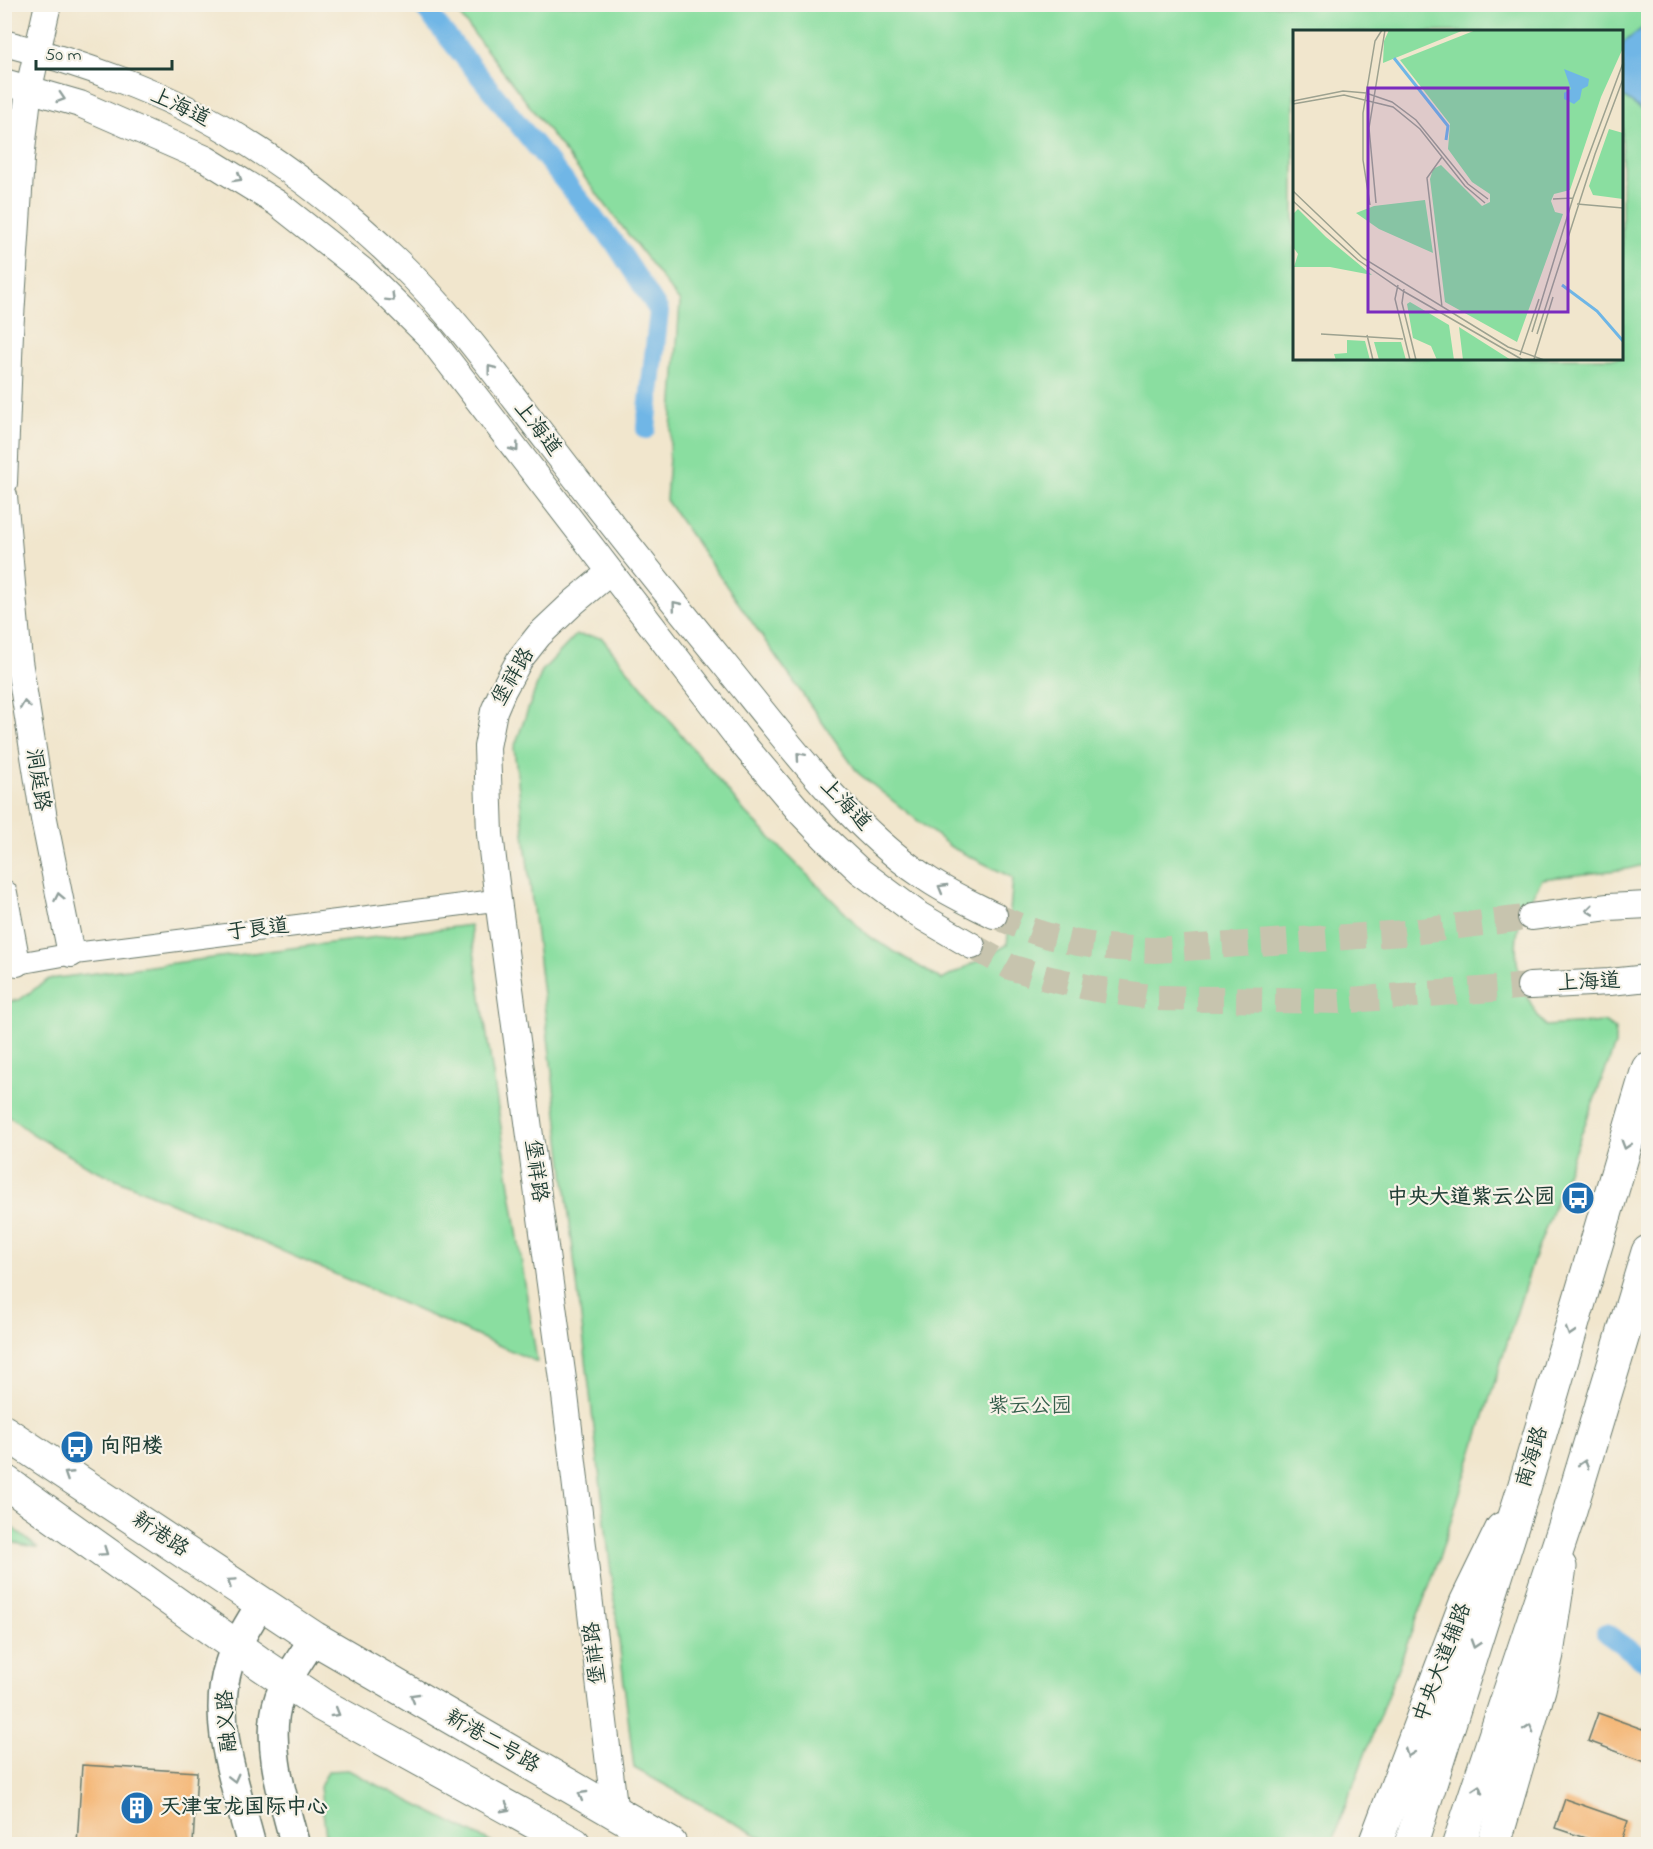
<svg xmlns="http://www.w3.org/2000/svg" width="1653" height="1849" font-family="'Indie Flower','LXGW WenKai TC',sans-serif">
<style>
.green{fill:#8adea0;stroke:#548e6a;stroke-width:1.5;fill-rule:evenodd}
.water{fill:#6fb6e6;stroke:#477a8d;stroke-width:1.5}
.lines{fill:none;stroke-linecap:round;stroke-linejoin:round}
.canal{stroke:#6fb6e6;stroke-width:20}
.building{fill:#f4b675}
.tertiary-tunnel{stroke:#c7c4ae;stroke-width:26;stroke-dasharray:26 13;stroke-linecap:butt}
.minor-casing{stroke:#68786a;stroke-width:23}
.tertiary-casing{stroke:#68786a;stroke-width:28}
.secondary-casing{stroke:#68786a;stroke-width:31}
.primary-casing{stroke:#68786a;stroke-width:35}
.trunk-casing{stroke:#68786a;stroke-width:35}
.minor{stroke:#fff;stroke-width:21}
.tertiary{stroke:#fff;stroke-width:26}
.secondary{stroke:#fff;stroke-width:28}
.primary{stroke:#fff;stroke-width:33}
.trunk{stroke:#fff;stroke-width:33}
.oneway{stroke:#8f9e9a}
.labels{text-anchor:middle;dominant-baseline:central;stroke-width:4.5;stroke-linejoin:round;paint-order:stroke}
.street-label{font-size:21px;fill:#1f3d34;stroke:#f7f3e8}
.poi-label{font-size:21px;font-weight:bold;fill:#1f3d34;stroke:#f7f3e8;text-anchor:start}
.park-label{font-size:21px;fill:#345d4a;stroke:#f7f3e8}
.inset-river{fill:none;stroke:#6fb6e6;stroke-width:3}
.inset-road{fill:none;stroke:#9da290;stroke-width:1.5}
.view{fill:#7b2cbf;fill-opacity:0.15;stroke:#7b2cbf;stroke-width:3}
.inset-edge{fill:none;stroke:#1f3d34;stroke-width:3}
</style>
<rect width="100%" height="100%" fill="#f7f3e8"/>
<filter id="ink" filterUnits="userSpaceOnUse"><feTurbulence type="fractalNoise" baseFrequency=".0167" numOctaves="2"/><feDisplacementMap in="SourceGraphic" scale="12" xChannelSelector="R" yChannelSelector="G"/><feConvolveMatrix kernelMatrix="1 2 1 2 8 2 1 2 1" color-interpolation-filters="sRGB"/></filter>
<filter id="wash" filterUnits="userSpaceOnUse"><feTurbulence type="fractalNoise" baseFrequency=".008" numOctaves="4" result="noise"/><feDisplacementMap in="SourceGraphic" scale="24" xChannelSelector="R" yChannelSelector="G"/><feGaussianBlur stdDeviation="1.35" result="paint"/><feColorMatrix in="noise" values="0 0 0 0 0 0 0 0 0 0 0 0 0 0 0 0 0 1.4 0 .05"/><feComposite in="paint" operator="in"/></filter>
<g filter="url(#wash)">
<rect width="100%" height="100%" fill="#f1e6cd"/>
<g class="green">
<path d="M452 5H1648V864L1627 869 1542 879C1533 895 1522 912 1518 930 1511 964 1525 999 1545 1026L1604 1022 1615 1029V1045L1532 1264 1437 1565 1331 1844H773L634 1768 514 748 542 671 576 635 601 637 745 812 868 936 942 980 1007 945 1013 878 951 847 858 773 666 500 680 302ZM1294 32H1622V358H1294Z"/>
<polygon points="470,925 537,1362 91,1168 31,1133 5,1113 5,1002 19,1000 49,979"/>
<polygon points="5,1522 38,1548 5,1541"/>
<polygon points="348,1770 494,1844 327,1844 320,1787 328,1771"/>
</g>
<polygon class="water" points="1648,24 1648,114 1622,96 1622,47 1623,43"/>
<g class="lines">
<g class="canal">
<polyline points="421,4 616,245 659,311 646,429"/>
<polyline points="1606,1633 1648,1663"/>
</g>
</g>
<g id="blocks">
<g class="building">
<polygon points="1598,1713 1648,1731 1648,1763 1588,1741"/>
<polygon points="82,1765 197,1772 193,1844 77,1844"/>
<polygon points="1565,1799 1628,1821 1620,1844 1603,1844 1555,1828"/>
</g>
</g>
</g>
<g filter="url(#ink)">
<use href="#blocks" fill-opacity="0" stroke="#68786a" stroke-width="1.5"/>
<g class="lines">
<g class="tertiary-tunnel">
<path d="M994 915C1052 942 1092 948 1155 950L1404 933 1531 917"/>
<polyline points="972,946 1010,967 1046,978 1096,989 1157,998 1338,1001 1530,986"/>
</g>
<g class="minor-casing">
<polyline id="minor" points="4,966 71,954 498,900"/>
</g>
<g class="tertiary-casing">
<g id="tertiary">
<path d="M4 43C79 62 165 93 230 132 290 168 346 212 396 260 454 315 500 380 548 442 607 519 667 594 729 670 784 738 850 827 923 876 945 892 970 903 994 915"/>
<polyline points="4,82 80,104 206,159 277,203 363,271 429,336 742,743 800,812 825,838 860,871 919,915 972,946"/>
<polyline points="4,483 10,333 21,159 29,88 48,4"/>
<polyline points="4,496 19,661 44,819 71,954"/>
<polyline points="610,572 574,602 539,635 520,659 503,690 494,711 487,747 490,834 498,900 564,1387 615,1814"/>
<polyline points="4,893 17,963"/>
<polyline points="1531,917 1608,907 1648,905"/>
<polyline points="1530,986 1610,982 1648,978"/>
</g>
</g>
<g class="secondary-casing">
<g id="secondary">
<path d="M251 1844C237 1788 210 1722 229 1664 236 1642 250 1623 261 1603"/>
<path d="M295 1844C284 1802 264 1741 279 1698 287 1677 302 1657 314 1638"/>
</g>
</g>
<g class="primary-casing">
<g id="primary">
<polyline points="4,1432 314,1638 670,1844"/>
<polyline points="4,1481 258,1662 322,1705 574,1844"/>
<polyline points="1375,1844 1466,1603 1502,1529"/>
<polyline points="1494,1844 1539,1689 1547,1654 1560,1567"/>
</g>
</g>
<g class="trunk-casing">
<g id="trunk">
<polyline points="1411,1844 1524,1488 1648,1069"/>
<polyline points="1459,1844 1567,1520 1648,1252"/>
</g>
</g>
<use href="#minor" class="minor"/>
<use href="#tertiary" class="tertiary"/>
<use href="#secondary" class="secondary"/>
<use href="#primary" class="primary"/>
<use href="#trunk" class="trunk"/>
</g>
<defs><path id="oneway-chevron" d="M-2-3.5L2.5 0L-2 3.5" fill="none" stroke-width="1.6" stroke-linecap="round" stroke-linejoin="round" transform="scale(1.5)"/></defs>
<g class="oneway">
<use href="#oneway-chevron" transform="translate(61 98) rotate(18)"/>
<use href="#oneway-chevron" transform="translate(238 178) rotate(31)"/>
<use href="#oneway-chevron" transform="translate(391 298) rotate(45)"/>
<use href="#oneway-chevron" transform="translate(491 369) rotate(-128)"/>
<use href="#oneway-chevron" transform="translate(515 448) rotate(53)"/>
<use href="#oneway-chevron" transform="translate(676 605) rotate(-129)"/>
<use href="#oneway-chevron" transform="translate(25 705) rotate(-98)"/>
<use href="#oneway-chevron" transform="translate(800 756) rotate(-131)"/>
<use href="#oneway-chevron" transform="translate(942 888) rotate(-150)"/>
<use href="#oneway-chevron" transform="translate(59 897) rotate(-101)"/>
<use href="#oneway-chevron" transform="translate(1590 910) rotate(173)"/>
<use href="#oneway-chevron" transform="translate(1626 1145) rotate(107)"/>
<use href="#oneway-chevron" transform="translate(1570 1332) rotate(107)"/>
<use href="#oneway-chevron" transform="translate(1584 1464) rotate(-73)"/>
<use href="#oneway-chevron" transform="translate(68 1475) rotate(-147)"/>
<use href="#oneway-chevron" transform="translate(104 1552) rotate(35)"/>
<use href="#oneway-chevron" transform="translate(231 1582) rotate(-146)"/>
<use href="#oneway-chevron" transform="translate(1475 1644) rotate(108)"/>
<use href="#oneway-chevron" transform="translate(414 1697) rotate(-150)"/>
<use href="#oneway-chevron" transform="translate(336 1713) rotate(31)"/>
<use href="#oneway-chevron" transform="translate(1529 1728) rotate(-73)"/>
<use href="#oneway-chevron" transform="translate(1409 1753) rotate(110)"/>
<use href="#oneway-chevron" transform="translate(234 1778) rotate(76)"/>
<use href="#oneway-chevron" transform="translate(1478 1789) rotate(-72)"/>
<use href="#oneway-chevron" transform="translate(582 1795) rotate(-150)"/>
<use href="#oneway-chevron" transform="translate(506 1808) rotate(28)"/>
</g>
</g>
<defs>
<g id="bus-disc" transform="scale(1.725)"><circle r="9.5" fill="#1f6fb2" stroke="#f7f3e8"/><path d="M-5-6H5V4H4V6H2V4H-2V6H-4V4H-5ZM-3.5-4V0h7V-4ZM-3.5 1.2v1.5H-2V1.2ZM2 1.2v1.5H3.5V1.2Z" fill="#fff"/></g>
<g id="building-disc" transform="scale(1.725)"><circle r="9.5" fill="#1f6fb2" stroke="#f7f3e8"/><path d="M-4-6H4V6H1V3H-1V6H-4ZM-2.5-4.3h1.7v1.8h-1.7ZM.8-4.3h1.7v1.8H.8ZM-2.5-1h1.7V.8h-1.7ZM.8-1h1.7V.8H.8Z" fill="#fff"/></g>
</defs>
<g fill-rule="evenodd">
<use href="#bus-disc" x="1578" y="1198"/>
<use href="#bus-disc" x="77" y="1447"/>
<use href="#building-disc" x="137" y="1808"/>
</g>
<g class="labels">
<g class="street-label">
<text transform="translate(180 108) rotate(25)">上海道</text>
<text transform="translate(537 429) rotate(52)">上海道</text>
<text transform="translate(514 677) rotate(-60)">堡祥路</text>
<text transform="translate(37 780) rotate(81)">洞庭路</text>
<text transform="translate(845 805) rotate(46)">上海道</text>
<text transform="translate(258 930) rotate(-7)">于良道</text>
<text transform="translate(1589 983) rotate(-3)">上海道</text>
<text transform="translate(535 1171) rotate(82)">堡祥路</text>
<text transform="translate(1533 1457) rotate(-73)">南海路</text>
<text transform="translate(160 1535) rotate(34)">新港路</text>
<text transform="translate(596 1653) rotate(-97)">堡祥路</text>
<text transform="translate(1443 1663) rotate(-69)">中央大道辅路</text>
<text transform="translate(228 1721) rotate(-94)">融义路</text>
<text transform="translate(492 1742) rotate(30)">新港二号路</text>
</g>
<g class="poi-label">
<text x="1555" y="1198" text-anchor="end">中央大道紫云公园</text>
<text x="100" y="1447">向阳楼</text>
<text x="160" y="1808">天津宝龙国际中心</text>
</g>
<g class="park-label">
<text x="1030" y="1407">紫云公园</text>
</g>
</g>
<g transform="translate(1293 30)">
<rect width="330" height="330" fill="#f1e6cd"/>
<path d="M96 0H171L90 33 91 11ZM183 0H330V18L308 67 277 160 261 164 258 171 262 182 270 184 224 312 152 272 137 149 140 139 148 135 189 176 197 172V164L179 152 155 119 157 94 107 30ZM316 99 330 103V169L300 165 296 156ZM132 170 140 223 86 199 63 183 81 176ZM5 179 33 207 79 245 37 237H1L5 224 0 217V184ZM117 272 156 295 161 330H144L138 316 120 308 114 274ZM166 297 218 330H170ZM54 310 72 311 77 330H43L41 324 54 323ZM81 312H108L113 330H86Z" fill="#8adea0"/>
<path d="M271 39 296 49 295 56 289 59 287 69 281 74 271 69V63L278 59Z" fill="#6fb6e6"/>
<path class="inset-river" d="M101 28 155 96 153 110M269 255 304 281 330 311"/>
<path class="inset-road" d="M0 71 50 61 73 63 99 72 123 90 175 154 195 169M0 74 51 65 100 77 127 99 172 156 192 173M149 127 134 148 149 277M0 161 70 228 215 317 251 330M260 169 280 168M0 171 65 230 110 261 230 330M83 173 76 98 92 0M284 174 330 178M77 175 70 130V83L82 11 89 0M105 255 102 269 117 330M111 259 109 273 123 330M239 302 280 168 330 33M28 304 110 309M244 304 302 124 330 49M74 305 80 330M227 325 246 269M241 329 260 267"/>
<path class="view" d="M75 58H275V282H75Z"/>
<rect width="330" height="330" class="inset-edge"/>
</g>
<rect width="1653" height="1849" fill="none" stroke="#f7f3e8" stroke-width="24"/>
<path d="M36 60v9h136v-9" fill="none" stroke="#1f3d34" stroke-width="3"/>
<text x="45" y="60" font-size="18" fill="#1f3d34" stroke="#f7f3e8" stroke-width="4.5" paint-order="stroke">50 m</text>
</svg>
